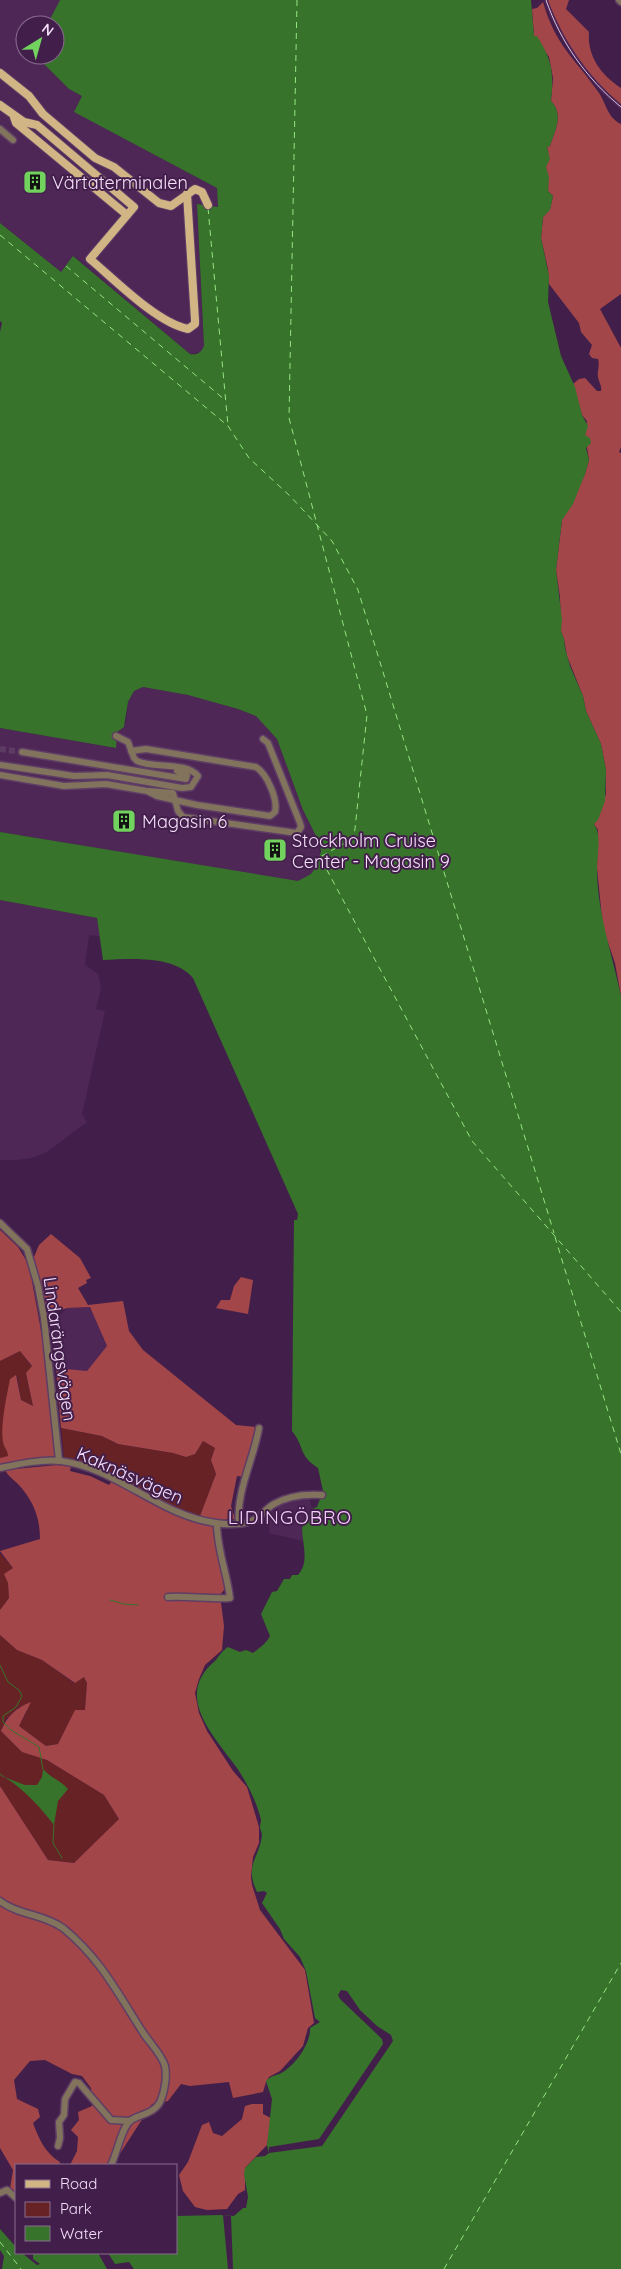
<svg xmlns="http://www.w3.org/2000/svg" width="621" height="2269" font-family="Quicksand,sans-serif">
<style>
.built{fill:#4e2757}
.green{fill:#672226}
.forest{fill:#a34649}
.water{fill:#37732a}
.pier{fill:#421f4a}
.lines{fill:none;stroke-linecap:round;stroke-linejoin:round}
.stream{stroke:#37732a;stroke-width:1}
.ferry{stroke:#93e582;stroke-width:1;stroke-dasharray:6 5;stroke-linecap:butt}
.minor-tunnel{stroke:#5d3c64;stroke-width:6;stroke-dasharray:6 3;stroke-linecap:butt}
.minor-casing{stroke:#5f3e66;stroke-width:9}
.major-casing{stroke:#5f3e66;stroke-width:10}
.minor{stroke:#81735c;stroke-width:6}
.major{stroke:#d2b585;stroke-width:8}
.tram{stroke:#d8c0dd;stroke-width:1}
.rail{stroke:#d8c0dd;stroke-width:1;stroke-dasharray:6 6;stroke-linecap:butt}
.labels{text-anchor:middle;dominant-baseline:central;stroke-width:4;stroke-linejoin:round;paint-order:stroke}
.poi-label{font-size:18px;fill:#f5dffa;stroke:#421f4a;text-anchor:start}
.street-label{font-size:18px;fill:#f5dffa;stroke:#421f4a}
.neighbourhood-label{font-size:19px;letter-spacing:1px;fill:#f3d0fa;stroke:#421f4a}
</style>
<rect width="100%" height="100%" fill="#421f4a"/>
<g class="built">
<polygon points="0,0 60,0 53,15 55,25 25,25 25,55 35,55 69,89 82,96 74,112 217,188 218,207 197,204 204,347 201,352 190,354 74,256 61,272 0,223"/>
<polygon points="548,0 557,23 569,44 610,96 621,104 621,110 600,91 569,51 550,16 544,1"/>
<polygon points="143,687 188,695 238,709 256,716 265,725 277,739 303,810 319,842 320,857 311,874 299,881 285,880 0,832 0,728 115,748 117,732 124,727 126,722 128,702 134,691"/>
<polygon points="0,900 97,918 100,936 89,935 85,965 98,974 101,988 96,1009 105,1011 82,1114 87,1122 47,1152 32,1158 15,1160 0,1160"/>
<polygon points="90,1307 107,1347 87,1371 56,1368 54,1322 67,1308"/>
<polygon points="309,1496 312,1509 302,1528 303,1541 269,1533 270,1509 281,1502"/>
</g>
<g class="green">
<polygon points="20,1351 32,1367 26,1373 33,1406 21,1400 17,1375 3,1442 8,1451 8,1457 0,1458 0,1361"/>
<path d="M61 1428 102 1436 118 1444 173 1453 186 1457 195 1454 203 1441 215 1448 211 1460 216 1474 200 1516C153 1501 112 1471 64 1458Z"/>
<polygon points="0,1553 13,1568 8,1583 9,1598 0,1610"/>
<polygon points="0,1635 17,1650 42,1660 74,1683 84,1677 87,1683 85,1711 75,1711 58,1744 46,1746 19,1726 27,1711 19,1707 6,1719 1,1731 22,1752 47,1760 104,1795 119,1819 74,1863 48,1860 0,1786"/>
</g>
<g class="forest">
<path d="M548 0H569L566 9 589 32C587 56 601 75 621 88V104C589 78 562 39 548 0Z"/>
<path d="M543 2C556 47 575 58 599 93 607 105 607 117 621 124V294L600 309 621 348V447L619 452 621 453V996L615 963 603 928 597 868 598 830 594 824 606 794V770L601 744 586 711 583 696 567 656 564 639 561 631 560 597 556 570 562 520 585 474 589 460 585 435 587 421 582 415 573 384 579 379 585 378 597 391H601C602 385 599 383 598 377 597 371 600 365 598 359L592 358 589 354 592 345 581 332 579 323 549 284 548 269 541 238 543 217 550 209 553 196 548 191C549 182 546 175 546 167 546 159 550 155 547 147L550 146C555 130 564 115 551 101L553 78 549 57 534 36 532 9 537 8Z"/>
<path d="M0 1230 18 1247 29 1265 46 1358 57 1453 51 1459 0 1466V1458L8 1456C8 1450 4 1448 3 1442 0 1425 7 1395 10 1379L16 1375 21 1400 33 1406 26 1373 32 1366 20 1351 0 1361Z"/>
<polygon points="51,1234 80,1258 91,1278 86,1280 87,1283 78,1288 88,1305 123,1301 129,1331 143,1350 236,1425 256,1427 245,1477 237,1476 231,1506 235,1519 218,1520 200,1516 216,1474 211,1460 215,1448 203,1441 195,1454 186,1457 173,1453 118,1444 102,1436 61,1428 56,1368 87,1371 107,1346 90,1307 67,1308 47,1315 34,1257 39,1245"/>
<polygon points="241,1277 253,1280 248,1314 216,1308 221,1300 230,1300 234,1286"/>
<path d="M57 1465 71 1466 70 1471 90 1476 109 1485 111 1482 180 1516 215 1526V1543L228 1585 220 1595 224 1626 222 1650 205 1665 199 1679 195 1693 199 1713 207 1731 233 1771 247 1787 259 1827V1843L253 1857 251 1877 252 1885 260 1910 305 1970 314 2023 308 2028 303 2046 280 2071 269 2077 266 2082 263 2092 233 2098 229 2082 190 2086 181 2084 168 2101 152 2104 121 2152 109 2165H70L77 2151 78 2137 71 2130 79 2120 78 2112 92 2106 91 2088 82 2076 72 2074 45 2060 30 2061 14 2080 17 2099 38 2109 40 2117 33 2123C39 2139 45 2153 60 2162L59 2165H16V2194L10 2189 13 2170 0 2148V1786L48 1860 74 1863 119 1819 104 1795 47 1760 22 1752 1 1731C7 1716 16 1708 31 1702L19 1726 46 1746 58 1744 75 1710H85L87 1683 84 1677 75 1683 42 1660 17 1650 0 1635V1610L9 1598 8 1583 4 1574 13 1568 0 1551 40 1539C40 1517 33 1500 18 1484 13 1479 9 1477 5 1470Z"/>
<polygon points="252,2104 263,2104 263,2114 271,2118 267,2145 245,2168 245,2190 238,2194 227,2209 207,2210 195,2207 183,2191 179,2175 188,2162 202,2125 209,2122 213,2133 222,2136 242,2119 245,2106"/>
</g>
<g class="water">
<path d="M60 0H531L534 36H537C552 60 554 72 551 101 564 115 555 130 550 146L547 147 550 159 546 167 549 177 548 191 553 196 550 210 543 217 541 238 549 276 548 302 561 356 575 387 582 415 588 426 585 435 590 438 591 443 586 448 589 460 585 474 573 504 562 520 556 570 562 620 561 631 564 639 565 648 570 666 583 696 586 711 601 744 606 770 605 801 598 820 594 824C602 835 597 854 597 868 597 912 612 953 621 996V2269H134L129 2262 115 2264 108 2253H176V2216L220 2215 234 2216 243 2208H246L248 2197 244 2174 245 2168 256 2157 265 2156 269 2153 267 2145 272 2099 266 2081C271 2075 277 2076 283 2072 296 2064 311 2043 310 2028L320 2022 315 2018 306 1971 300 1957 284 1939 280 1929 262 1903 267 1893 264 1891 257 1892C244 1864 259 1860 262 1835 262 1832 260 1830 260 1827 260 1825 261 1822 261 1820 257 1802 247 1783 237 1768 214 1736 173 1696 215 1661 219 1656 222 1651 228 1647L240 1652 246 1650 253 1653C259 1648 266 1644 270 1636L261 1614 272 1592 277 1591 284 1579H290L292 1575H298C310 1562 302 1543 302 1528L312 1509 317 1507 323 1491 318 1468C298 1455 305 1447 292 1431L294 1220H297L298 1214 193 978C173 955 132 959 103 960L97 918 0 900V832L298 881 311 874 317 865 321 851 319 842 303 810 277 739 256 716 238 709 188 695 143 687 134 691 128 702 124 727 117 732 116 748 0 728V332L2 323 0 321V223L61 272 73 256 190 354C197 355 201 353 204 346L197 204 218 207 217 188 74 112 82 96 69 89 35 55H55V25H47Z"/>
<path d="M43 1769C51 1778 60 1780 68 1789L58 1801 54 1825C41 1808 23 1788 4 1777L25 1785H37L42 1777Z"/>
<polygon points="0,2229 16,2247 16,2253 22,2253 37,2265 40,2264 33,2259 33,2253 98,2253 107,2269 2,2269 4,2256 0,2250"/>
</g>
<g class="pier">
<polygon points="341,1990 347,1991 360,2010 377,2026 391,2035 393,2041 322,2146 269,2153 269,2147 319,2139 383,2044 382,2039 340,1999 338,1995"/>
<polygon points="223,2215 231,2216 233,2269 228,2269"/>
</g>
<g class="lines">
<g class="stream">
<polyline points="110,1600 124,1604 138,1605"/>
<polyline points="0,1665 8,1682 19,1690 22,1696 16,1707 3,1716 3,1722 11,1730 39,1747 43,1769"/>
<polyline points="0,1774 4,1777"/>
<polyline points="54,1825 53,1843 62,1858"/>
</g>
<g class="ferry">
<polyline points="297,0 289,418 367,715 354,838 320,857 472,1141 621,1312"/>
<polyline points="208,208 228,426"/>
<polyline points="0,235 228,426 249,458 290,496 332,541 358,590 554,1233"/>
<polyline points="66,266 225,400"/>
<polyline points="555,1237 621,1454"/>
<polyline points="0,2242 21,2269"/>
<polyline points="444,2269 621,1963"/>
</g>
<polyline class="minor-tunnel" points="0,749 22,752"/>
<g class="minor-casing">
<g id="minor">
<polyline points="619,0 621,2"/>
<polyline points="0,129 13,140"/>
<polyline points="22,752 186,779 187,775 177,771"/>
<path d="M0 765 74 776 107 775 182 788 191 787 198 776C185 761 154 769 137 761L134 758 128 742 116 736"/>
<path d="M0 775 64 786 106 784 147 791 157 796 197 805 270 816 275 812C278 799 267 774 256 767L146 749 131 751"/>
<polyline points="149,791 173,793 178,811 183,817 297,833 301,827 300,823 268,743 263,739"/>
<polyline points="0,1223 27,1249 38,1286 44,1318 59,1461"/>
<path d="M0 1468C19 1464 42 1459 61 1461 117 1468 160 1516 216 1523 226 1525 249 1525 257 1518 263 1514 268 1507 274 1504 288 1496 307 1494 322 1495"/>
<path d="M239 1522C236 1492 254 1458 259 1428"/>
<path d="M168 1597C189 1596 209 1599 230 1598 227 1573 217 1549 217 1524"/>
<path d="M0 1901C18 1915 44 1914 63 1928 101 1959 118 1994 144 2034 150 2043 162 2055 165 2066 167 2076 165 2090 161 2100 156 2113 141 2114 131 2120 122 2126 117 2154 111 2165"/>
<polyline points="58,2146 60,2138 59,2122 64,2115 65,2099 75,2082 79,2083 111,2120 130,2121"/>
<polyline points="0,2193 7,2190 16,2198"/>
</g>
</g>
<g class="major-casing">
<g id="major">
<polyline points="0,73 29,96 43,114 95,158 114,167 159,203 171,206 195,189 202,192 208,205"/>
<path d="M0 105 24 122 37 125 134 207 90 259C115 280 157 323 188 329L195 324V320L187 194"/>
<polyline points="14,117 16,123 127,215"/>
</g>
</g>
<use href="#minor" class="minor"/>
<use href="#major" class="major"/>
<path class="tram" d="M546 0C561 43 586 78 621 107"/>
<polyline class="rail" points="29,21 35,15"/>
</g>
<defs>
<g id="building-square" transform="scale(1.25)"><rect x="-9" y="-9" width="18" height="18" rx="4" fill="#72d25e" stroke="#421f4a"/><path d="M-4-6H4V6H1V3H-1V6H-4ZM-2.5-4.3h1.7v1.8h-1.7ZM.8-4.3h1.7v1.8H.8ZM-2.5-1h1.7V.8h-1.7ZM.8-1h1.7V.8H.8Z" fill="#111"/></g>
</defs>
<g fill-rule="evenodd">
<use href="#building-square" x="35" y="182"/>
<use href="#building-square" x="124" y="821"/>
<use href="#building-square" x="275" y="850"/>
</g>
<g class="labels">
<g class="poi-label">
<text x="52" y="182">Värtaterminalen</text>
<text x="142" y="821">Magasin 6</text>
<text x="292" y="840">Stockholm Cruise<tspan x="292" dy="21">Center - Magasin 9</tspan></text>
</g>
<g class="street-label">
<text transform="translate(60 1349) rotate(82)">Lindarängsvägen</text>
<text transform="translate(130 1475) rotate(24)">Kaknäsvägen</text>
</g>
<g class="neighbourhood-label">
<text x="290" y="1517">LIDINGÖBRO</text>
</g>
</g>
<rect x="15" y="2164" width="162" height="90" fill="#421f4a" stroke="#8a6c90"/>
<rect x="25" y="2180" width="25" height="8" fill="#d2b585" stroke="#8a6c90"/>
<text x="60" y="2189" font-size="15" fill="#f5dffa">Road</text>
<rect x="25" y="2202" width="25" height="15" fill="#672226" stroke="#8a6c90"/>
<text x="60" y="2214" font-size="15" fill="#f5dffa">Park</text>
<rect x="25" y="2226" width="25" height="15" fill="#37732a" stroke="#8a6c90"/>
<text x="60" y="2239" font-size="15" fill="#f5dffa">Water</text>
<g transform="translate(40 40) rotate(37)"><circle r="24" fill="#421f4a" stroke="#8a6c90"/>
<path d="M0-4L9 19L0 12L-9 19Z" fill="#72d25e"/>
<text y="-8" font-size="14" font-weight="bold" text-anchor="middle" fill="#f5dffa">N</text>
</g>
</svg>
